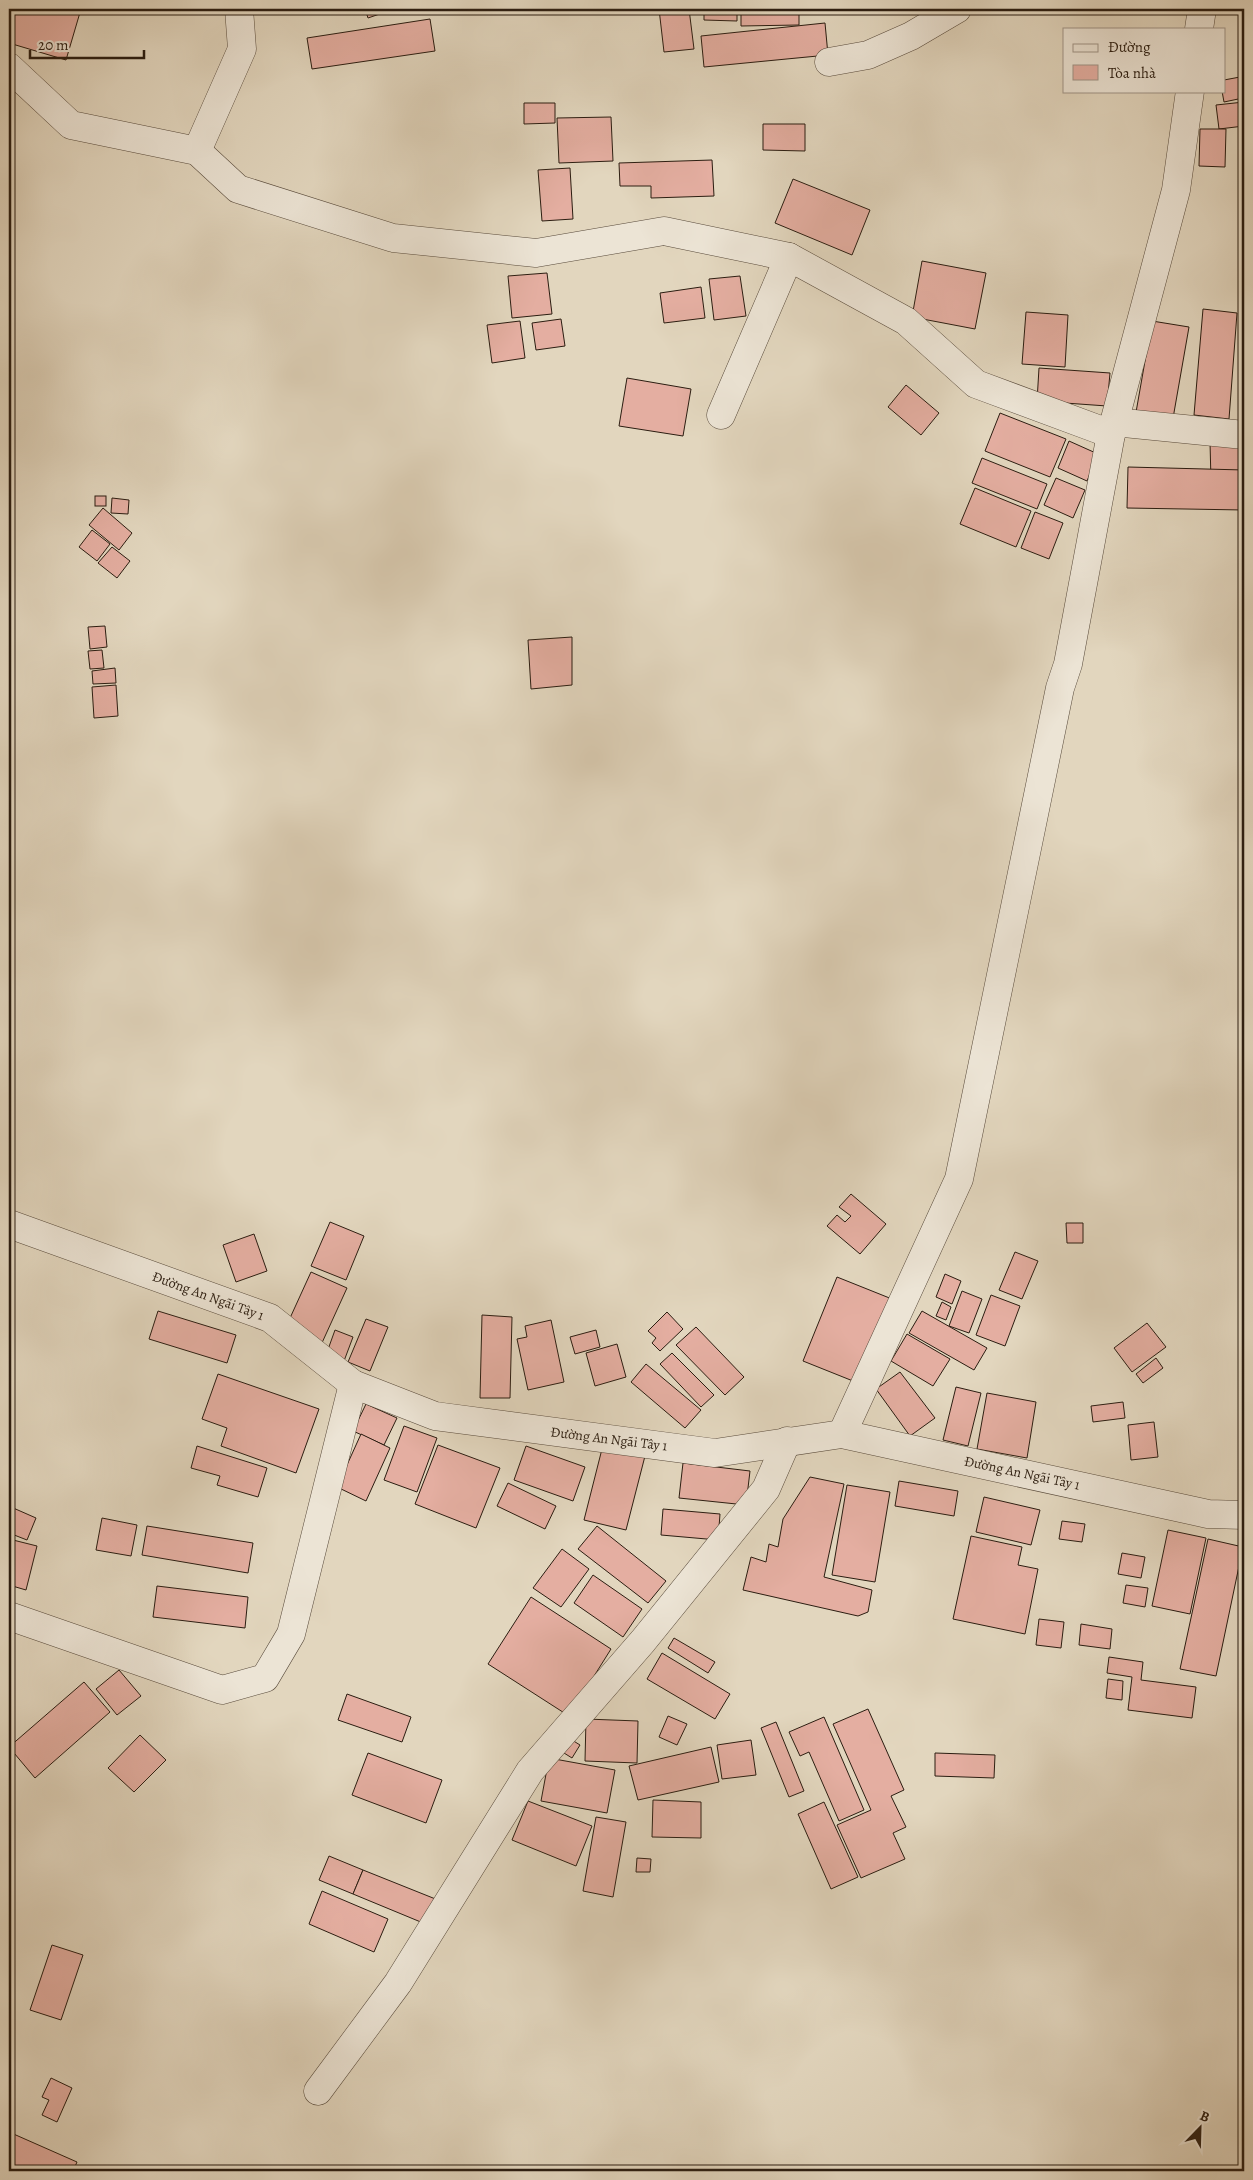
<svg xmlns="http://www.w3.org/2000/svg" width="1253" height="2180" font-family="Alegreya,serif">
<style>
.building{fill:#e4aea1;stroke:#2b1d11}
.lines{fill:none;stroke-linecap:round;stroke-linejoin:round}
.minor-casing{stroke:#594b3c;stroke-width:29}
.minor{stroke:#ece4d5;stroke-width:28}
.labels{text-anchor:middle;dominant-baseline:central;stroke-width:5;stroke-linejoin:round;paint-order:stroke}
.street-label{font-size:14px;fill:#2b1d11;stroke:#ece4d5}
</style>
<rect width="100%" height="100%" fill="#e2d6be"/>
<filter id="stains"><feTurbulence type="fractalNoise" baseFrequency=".004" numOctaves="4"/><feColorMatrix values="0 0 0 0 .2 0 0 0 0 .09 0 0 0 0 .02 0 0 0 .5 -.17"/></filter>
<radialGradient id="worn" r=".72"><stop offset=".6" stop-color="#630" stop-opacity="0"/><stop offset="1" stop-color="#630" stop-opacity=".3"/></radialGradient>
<g class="building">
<polygon points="9,9 81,9 66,60 9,43"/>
<polygon points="365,9 394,9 368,18"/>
<polygon points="659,9 689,9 694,49 664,52"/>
<polygon points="704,9 737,9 737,21 704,20"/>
<polygon points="1241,9 1244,9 1244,39 1240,39"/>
<polygon points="741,10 799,10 799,25 741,26"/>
<polygon points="430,19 435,51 312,69 307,38"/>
<polygon points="825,23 828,55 704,67 701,36"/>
<polygon points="1240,77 1243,98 1224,102 1222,91 1224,91 1224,80"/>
<polygon points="1244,102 1244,126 1219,129 1216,105"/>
<polygon points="524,103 555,103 555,123 524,124"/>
<polygon points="611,117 613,161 559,163 557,118"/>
<polygon points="763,124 805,124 805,151 763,150"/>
<polygon points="1200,129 1226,129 1225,167 1199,166"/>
<polygon points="712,160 714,196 651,198 651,186 620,186 619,163"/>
<polygon points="570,168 573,219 542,221 538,170"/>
<polygon points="793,179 870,210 852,255 775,223"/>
<polygon points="922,261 986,273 975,329 912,317"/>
<polygon points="547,273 552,314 512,318 508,276"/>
<polygon points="740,276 746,316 714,320 709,279"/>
<polygon points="701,287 705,318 664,323 660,293"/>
<polygon points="1203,309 1237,313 1229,419 1194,415"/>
<polygon points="1026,312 1068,315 1065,367 1022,364"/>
<polygon points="561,319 565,346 536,350 532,323"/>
<polygon points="520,321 525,358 492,363 487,325"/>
<polygon points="1152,321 1189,327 1172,424 1135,418"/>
<polygon points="1039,368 1110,373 1107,406 1037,401"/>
<polygon points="627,378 691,389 683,436 619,426"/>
<polygon points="906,385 939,413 921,435 888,407"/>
<polygon points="1000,413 1066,439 1050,477 985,451"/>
<polygon points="1069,441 1098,454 1087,481 1058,468"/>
<polygon points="1244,441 1244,480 1211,481 1210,442"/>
<polygon points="982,458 1047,484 1037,509 972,483"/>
<polygon points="1128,467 1244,470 1244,510 1127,508"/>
<polygon points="1056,478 1085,490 1073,518 1044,505"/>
<polygon points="975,488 1031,511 1016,547 960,524"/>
<rect x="95" y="496" width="11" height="10"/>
<polygon points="112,498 129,500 128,514 111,513"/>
<polygon points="103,508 132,533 119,550 89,525"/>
<polygon points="1035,512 1063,523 1049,559 1021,548"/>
<polygon points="92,530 110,544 97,561 79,547"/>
<polygon points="112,547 130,561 117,578 98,563"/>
<polygon points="105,626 107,647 90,649 88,627"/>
<polygon points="572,637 572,685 531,689 528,640"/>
<polygon points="102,650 104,668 90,669 88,651"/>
<polygon points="115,668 116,683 93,684 92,671"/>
<polygon points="116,685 118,716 94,718 92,687"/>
<polygon points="851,1194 886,1224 860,1254 827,1226 837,1215 845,1222 851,1216 839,1207"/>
<polygon points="330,1222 364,1236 346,1280 311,1266"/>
<polygon points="1066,1223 1083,1223 1083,1243 1067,1243"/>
<polygon points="254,1234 267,1271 236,1282 223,1245"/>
<polygon points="1015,1252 1038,1261 1022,1299 999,1290"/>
<polygon points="311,1272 347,1288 321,1345 285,1329"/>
<polygon points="945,1274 961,1281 952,1304 936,1297"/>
<polygon points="837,1277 892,1299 858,1383 803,1361"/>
<polygon points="962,1291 982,1299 969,1333 949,1326"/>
<polygon points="991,1295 1020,1306 1005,1346 976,1335"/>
<polygon points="942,1302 951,1307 946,1320 936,1316"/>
<polygon points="158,1311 236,1335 227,1363 149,1339"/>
<polygon points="922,1311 987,1348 974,1370 909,1333"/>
<polygon points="667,1312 683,1329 660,1351 652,1343 656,1338 648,1331"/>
<polygon points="482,1315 512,1317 510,1398 480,1398"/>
<polygon points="366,1319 388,1327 370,1371 348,1362"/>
<polygon points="551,1320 564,1382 528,1390 517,1339 527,1337 525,1326"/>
<polygon points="1147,1323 1166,1347 1132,1372 1114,1348"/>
<polygon points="696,1327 744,1377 725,1395 676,1345"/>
<polygon points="335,1330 353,1337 344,1361 326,1355"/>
<polygon points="596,1330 600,1347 575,1354 570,1337"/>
<polygon points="907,1334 950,1359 933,1386 891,1361"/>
<polygon points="617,1344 626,1377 595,1386 586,1353"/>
<polygon points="672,1353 714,1395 701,1407 660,1364"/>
<polygon points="1156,1358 1163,1368 1143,1383 1136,1374"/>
<polygon points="646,1364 701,1410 685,1428 631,1382"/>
<polygon points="900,1372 935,1418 910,1436 876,1389"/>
<polygon points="218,1374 319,1409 296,1473 221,1446 227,1428 202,1419"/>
<polygon points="956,1387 981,1393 968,1446 943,1440"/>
<polygon points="987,1393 1036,1402 1027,1458 977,1449"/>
<polygon points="1123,1402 1125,1418 1093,1422 1091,1406"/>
<polygon points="366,1404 397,1418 384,1445 353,1431"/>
<polygon points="1241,1419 1244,1420 1244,1432 1239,1431"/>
<polygon points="1154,1422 1158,1457 1131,1460 1128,1425"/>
<polygon points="404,1426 437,1438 417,1492 384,1480"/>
<polygon points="361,1434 390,1448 366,1501 337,1487"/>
<polygon points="438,1445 500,1468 476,1528 415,1504"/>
<polygon points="603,1445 645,1456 626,1530 584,1520"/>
<polygon points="197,1446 267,1468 258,1497 217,1485 220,1476 191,1468"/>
<polygon points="526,1446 585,1467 573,1501 514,1480"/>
<polygon points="683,1463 750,1471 746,1505 679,1498"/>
<polygon points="810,1477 844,1484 824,1577 872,1590 868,1612 858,1616 743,1590 751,1557 766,1562 769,1544 778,1547 783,1519"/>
<polygon points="899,1481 958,1491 954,1516 895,1506"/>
<polygon points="508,1483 556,1506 545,1529 497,1506"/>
<polygon points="847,1485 890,1492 875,1582 832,1575"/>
<polygon points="984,1497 1040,1510 1031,1545 976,1532"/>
<polygon points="11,1507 36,1518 27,1540 9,1533 9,1512"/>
<polygon points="663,1509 720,1514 718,1540 661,1535"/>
<polygon points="102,1518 137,1525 131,1556 96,1550"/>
<polygon points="1062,1521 1085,1524 1082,1542 1059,1539"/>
<polygon points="147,1526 253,1543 248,1573 142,1555"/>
<polygon points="597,1526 666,1581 648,1603 578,1549"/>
<polygon points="1168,1530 1206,1538 1190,1614 1152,1606"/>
<polygon points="971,1536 1022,1547 1018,1565 1038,1569 1025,1634 953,1619"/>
<polygon points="9,1539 37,1546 26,1590 9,1585"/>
<polygon points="1208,1539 1243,1547 1216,1676 1180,1669"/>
<polygon points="562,1549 589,1569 561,1607 533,1588"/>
<polygon points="1122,1553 1145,1557 1141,1578 1118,1574"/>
<polygon points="593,1575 642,1609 623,1637 574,1603"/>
<polygon points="1126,1585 1148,1588 1145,1607 1123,1603"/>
<polygon points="157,1586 248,1597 245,1628 153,1617"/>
<polygon points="531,1597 611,1649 569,1716 488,1664"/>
<polygon points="1039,1619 1064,1622 1061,1648 1036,1645"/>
<polygon points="1081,1624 1112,1629 1110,1649 1079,1645"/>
<polygon points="674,1638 715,1662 708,1673 668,1648"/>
<polygon points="662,1653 730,1694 715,1719 647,1679"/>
<polygon points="1109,1657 1143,1662 1141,1680 1196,1687 1192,1718 1128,1710 1132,1677 1107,1673"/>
<polygon points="119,1670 141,1696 117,1715 96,1689"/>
<polygon points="1108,1679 1123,1681 1122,1700 1106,1698"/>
<polygon points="84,1682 110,1712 35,1778 9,1747"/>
<polygon points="347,1694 411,1717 402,1742 338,1720"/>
<polygon points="868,1709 904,1790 891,1796 906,1827 893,1833 905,1859 861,1878 837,1825 871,1810 833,1724"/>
<polygon points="668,1716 687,1724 677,1745 659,1737"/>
<polygon points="824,1717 864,1810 839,1821 809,1752 800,1756 789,1732"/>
<polygon points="586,1719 638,1721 637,1763 585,1761"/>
<polygon points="776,1722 804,1791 789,1797 761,1728"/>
<polygon points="140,1735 166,1760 134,1792 108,1768"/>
<polygon points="564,1735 580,1745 572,1758 556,1748"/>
<polygon points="751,1740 756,1775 722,1779 717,1745"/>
<polygon points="711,1747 719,1782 638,1800 629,1766"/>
<polygon points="368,1753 442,1780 426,1823 352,1795"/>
<polygon points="935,1753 995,1755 994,1778 935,1776"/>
<polygon points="549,1758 615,1770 607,1813 541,1801"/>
<polygon points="653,1800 701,1802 701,1838 652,1837"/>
<polygon points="528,1801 592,1826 576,1866 512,1840"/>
<polygon points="824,1802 858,1877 831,1889 798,1814"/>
<polygon points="596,1817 626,1822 613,1897 583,1891"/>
<polygon points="329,1856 363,1870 353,1894 319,1880"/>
<polygon points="637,1858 651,1859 650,1872 636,1872"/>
<polygon points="363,1870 438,1900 428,1925 353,1894"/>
<polygon points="322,1891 388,1919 374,1952 309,1924"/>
<polygon points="52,1945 83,1955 61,2020 30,2010"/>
<polygon points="51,2078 72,2088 57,2122 42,2115 49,2100 42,2097"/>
<polygon points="9,2132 77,2162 73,2171 9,2171"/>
</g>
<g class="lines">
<g class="minor-casing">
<g id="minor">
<polyline points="1199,29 1202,9"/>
<polyline points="829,62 868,55 911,36 957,9"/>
<polyline points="9,67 71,125 197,151 238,189 393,238 536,253 664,231 789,257 906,321 976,384 1111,434"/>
<polyline points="197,151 242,49 239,9"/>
<polyline points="721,415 789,257"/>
<polyline points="1114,422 1244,435"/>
<polyline points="9,1224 270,1318 353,1384 435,1416 715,1453 842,1434 1208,1514 1244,1515"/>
<polyline points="842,1434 959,1179 1060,688 1068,664 1111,434 1176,190 1190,91"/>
<polyline points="9,1616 222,1690 265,1678 291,1634 353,1384"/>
<polyline points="318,2091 398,1983 530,1771 643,1641 766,1489 787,1441"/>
</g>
</g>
<use href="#minor" class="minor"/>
</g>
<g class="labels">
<g class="street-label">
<text transform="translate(208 1296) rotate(20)">Đường An Ngãi Tây 1</text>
<text transform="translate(609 1439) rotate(7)">Đường An Ngãi Tây 1</text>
<text transform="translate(1022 1473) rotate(12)">Đường An Ngãi Tây 1</text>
</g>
</g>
<rect width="1253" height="2180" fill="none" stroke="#e2d6be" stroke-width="30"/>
<rect x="10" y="10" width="1233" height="2160" fill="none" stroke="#2b1d11" stroke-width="2.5"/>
<rect x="15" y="15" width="1223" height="2150" fill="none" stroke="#2b1d11"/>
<rect x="1063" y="28" width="162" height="65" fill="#ece4d5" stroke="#9f9487"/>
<rect x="1073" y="44" width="25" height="8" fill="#ece4d5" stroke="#9f9487"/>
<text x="1108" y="52" font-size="15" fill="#2b1d11">Đường</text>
<rect x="1073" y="65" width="25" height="15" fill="#e4aea1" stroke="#9f9487"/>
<text x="1108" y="78" font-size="15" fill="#2b1d11">Tòa nhà</text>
<g transform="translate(1200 2128) rotate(23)" stroke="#ece4d5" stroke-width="4" paint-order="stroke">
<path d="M0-4L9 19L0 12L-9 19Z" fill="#2b1d11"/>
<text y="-8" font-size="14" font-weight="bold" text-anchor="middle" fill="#2b1d11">B</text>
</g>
<path d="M30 50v8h114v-8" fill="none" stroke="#2b1d11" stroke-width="2.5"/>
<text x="38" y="50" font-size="15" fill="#2b1d11" stroke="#ece4d5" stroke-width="4" paint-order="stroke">20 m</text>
<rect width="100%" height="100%" filter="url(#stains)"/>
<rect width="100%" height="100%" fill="url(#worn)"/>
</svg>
